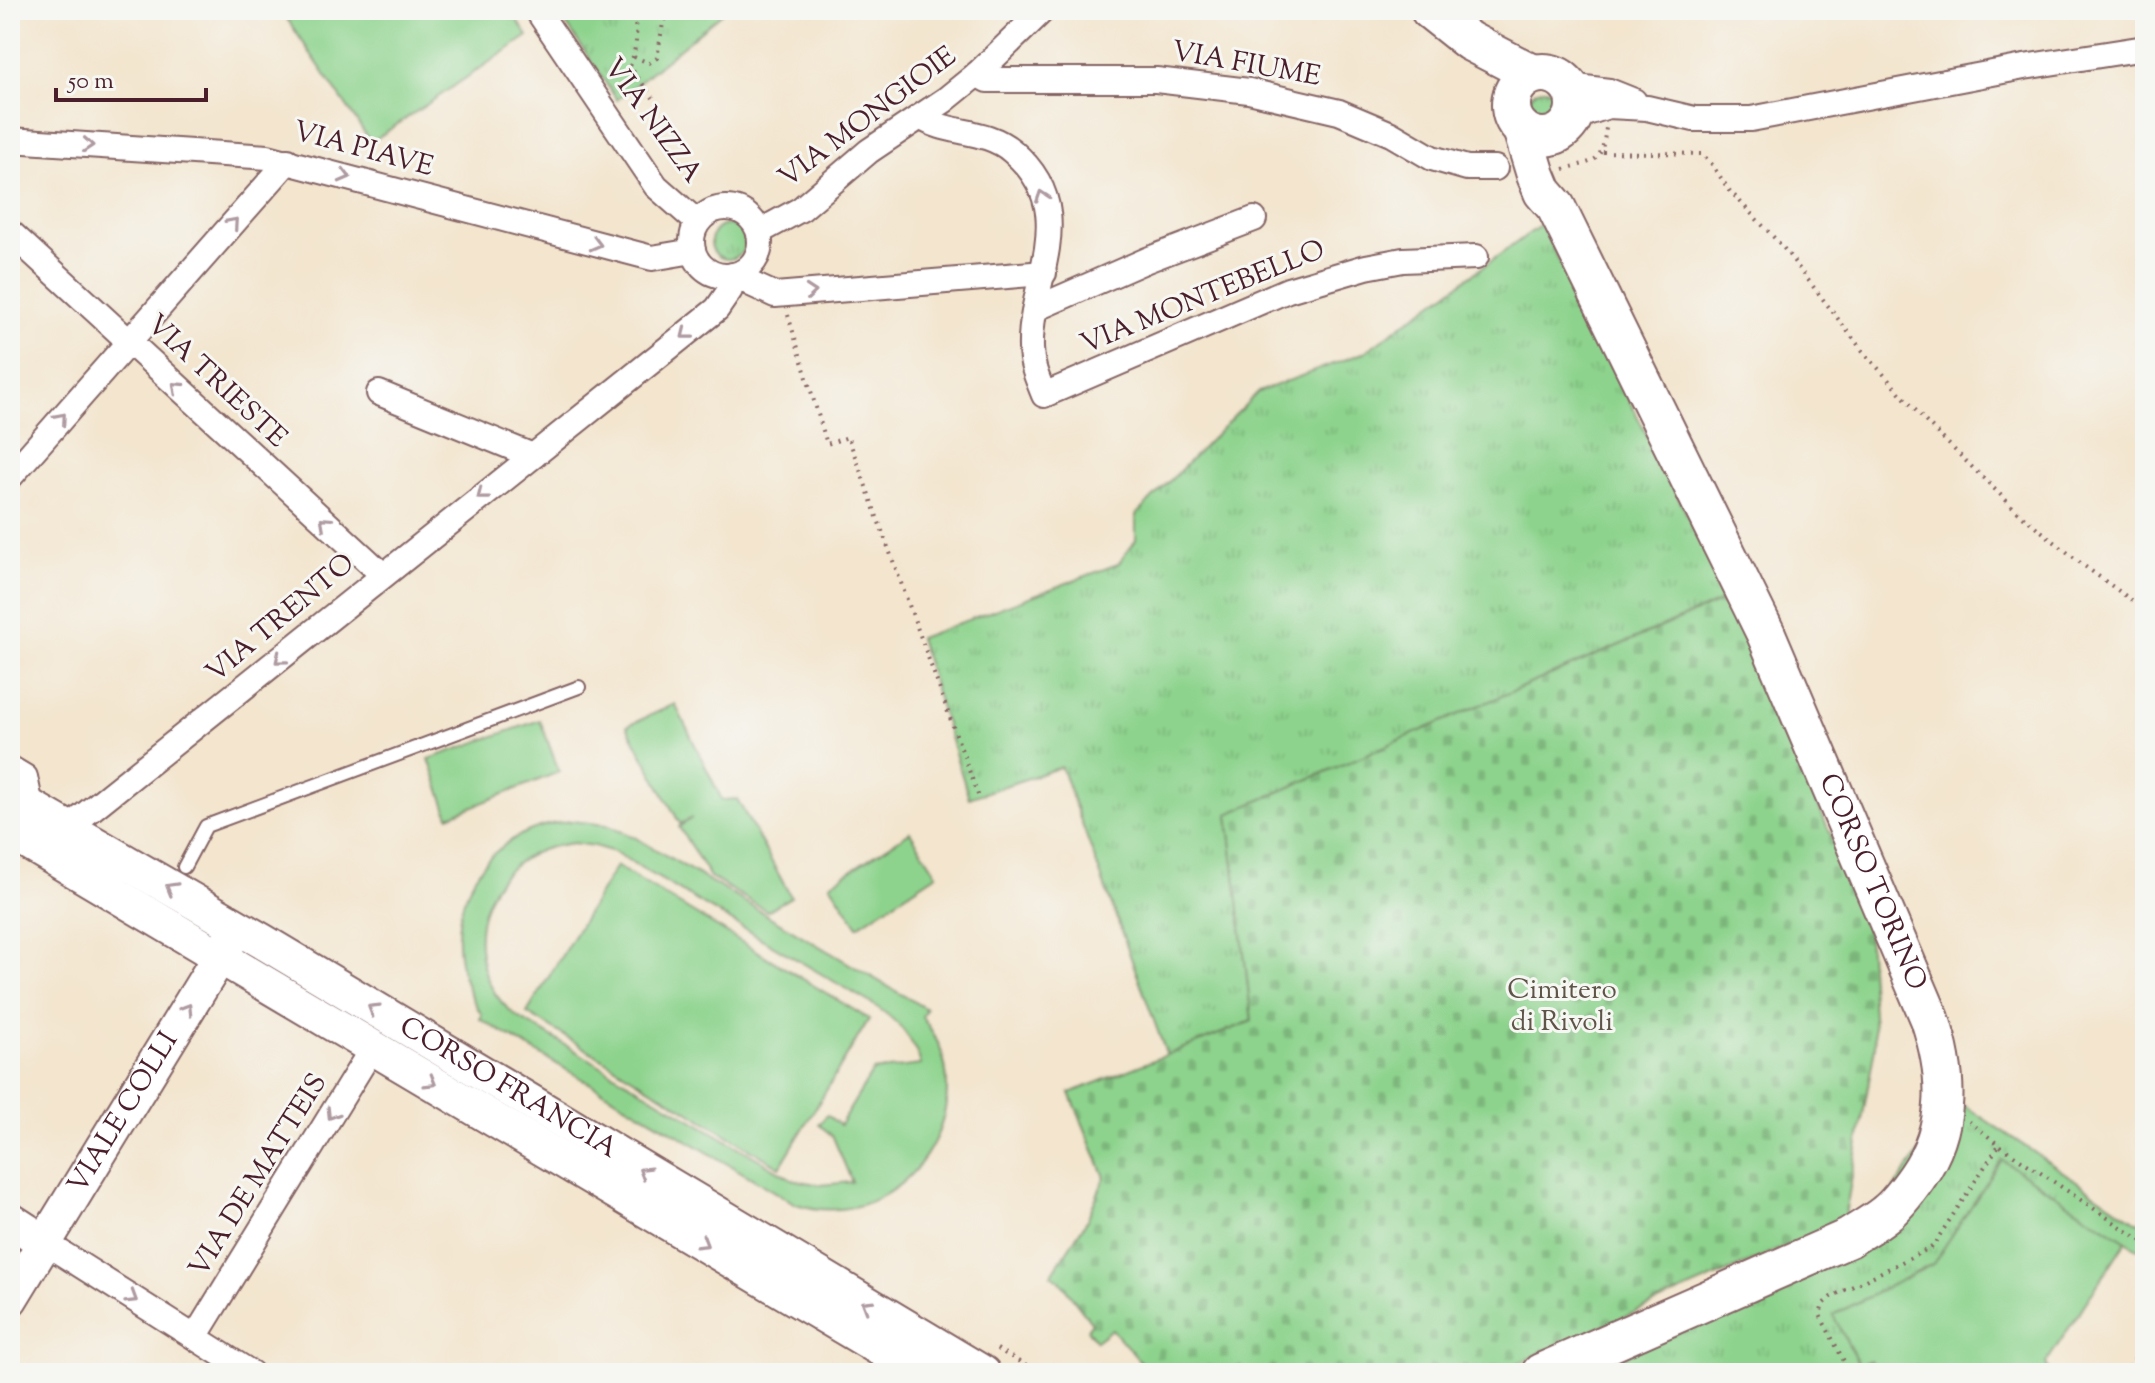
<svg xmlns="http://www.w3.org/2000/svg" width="2155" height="1383" font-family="'Sorts Mill Goudy',serif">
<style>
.grass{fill:url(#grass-tufts);stroke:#6c795c;stroke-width:2}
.cemetery{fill:url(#cemetery-stones);stroke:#6c795c;stroke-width:2}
.pitch{fill:#8dd38d;stroke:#6c795c;stroke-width:2;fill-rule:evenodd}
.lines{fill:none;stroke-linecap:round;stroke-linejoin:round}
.lane-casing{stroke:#856464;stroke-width:16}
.street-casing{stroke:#856464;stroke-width:28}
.secondary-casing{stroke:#856464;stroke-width:38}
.primary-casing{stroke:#856464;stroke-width:42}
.path{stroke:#856464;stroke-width:4;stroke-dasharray:2 6;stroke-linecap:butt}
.lane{stroke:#fff;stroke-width:12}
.street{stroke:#fff;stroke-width:24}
.secondary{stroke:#fff;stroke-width:34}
.primary{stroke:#fff;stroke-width:38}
.oneway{stroke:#ae9aa0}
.labels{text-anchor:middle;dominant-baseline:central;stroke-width:6;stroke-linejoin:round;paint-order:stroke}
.street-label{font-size:28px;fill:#4a1f2b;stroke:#f6f6f2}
.park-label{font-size:28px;fill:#5e5548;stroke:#f6f6f2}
</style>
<defs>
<pattern id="grass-tufts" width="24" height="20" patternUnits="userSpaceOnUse" patternTransform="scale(2)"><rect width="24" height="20" fill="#8dd38d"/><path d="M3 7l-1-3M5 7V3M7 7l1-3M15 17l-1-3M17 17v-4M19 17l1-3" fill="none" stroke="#7bb57a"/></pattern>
<pattern id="cemetery-stones" width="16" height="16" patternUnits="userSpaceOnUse" patternTransform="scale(2)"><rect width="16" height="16" fill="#8dd38d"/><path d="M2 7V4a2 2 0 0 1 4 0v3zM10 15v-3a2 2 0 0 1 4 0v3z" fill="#7bb57a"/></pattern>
</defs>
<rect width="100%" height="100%" fill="#f6f6f2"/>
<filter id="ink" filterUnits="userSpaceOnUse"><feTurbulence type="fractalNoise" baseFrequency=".0125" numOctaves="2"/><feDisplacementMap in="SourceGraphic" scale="16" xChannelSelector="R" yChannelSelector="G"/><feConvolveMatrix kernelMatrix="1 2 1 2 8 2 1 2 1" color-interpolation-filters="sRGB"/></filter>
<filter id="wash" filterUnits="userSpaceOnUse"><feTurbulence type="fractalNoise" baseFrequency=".006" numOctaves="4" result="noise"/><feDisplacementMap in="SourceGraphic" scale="32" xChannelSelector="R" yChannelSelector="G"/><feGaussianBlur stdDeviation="1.8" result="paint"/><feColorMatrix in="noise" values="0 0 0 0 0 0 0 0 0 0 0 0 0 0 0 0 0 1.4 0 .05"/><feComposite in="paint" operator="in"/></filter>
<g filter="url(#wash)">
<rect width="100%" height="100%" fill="#f3e5ce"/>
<g class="grass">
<polygon points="557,10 726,10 617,100"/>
<circle cx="1544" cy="105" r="16"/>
<circle cx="728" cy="242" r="17"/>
<polygon points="1541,225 1729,598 1228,814 1252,1021 1167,1056 1061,767 969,798 919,638 1118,564 1136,540 1136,515 1258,392 1363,353"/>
<polygon points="1956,1100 2145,1227 2145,1253 2002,1161 1933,1264 1921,1270 1860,1365 1870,1359 1878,1373 1586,1373 1845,1259"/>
</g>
<polygon class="cemetery" points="1729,598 1867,919 1875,1047 1844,1221 1496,1373 1150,1373 1112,1329 1096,1341 1087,1329 1092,1323 1059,1280 1051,1275 1086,1222 1105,1177 1070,1093 1252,1021 1228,814"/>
<g class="pitch">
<polygon points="281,10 510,10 528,36 371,142"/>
<polygon points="675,704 722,800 737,799 791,897 767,911 710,877 679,827 692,818 680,824 627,726"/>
<polygon points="540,720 559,772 449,816 429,759"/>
<path d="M572 821 606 825 636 838 926 1009 922 1017C992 1104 904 1238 796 1204L480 1019 482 1015C427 932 470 829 572 821ZM573 843 594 846 614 852 874 1005C897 1020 914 1038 921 1065L873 1071 840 1125 827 1115 819 1124 833 1137 852 1182 820 1185 792 1179 518 1017C470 984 467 907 510 869 529 852 549 846 573 843Z"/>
<polygon points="910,832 937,874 858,926 830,884"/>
<polygon points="616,866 869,1019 780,1167 527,1013"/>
<polygon points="2002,1160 2126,1241 2046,1363 2050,1373 1920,1373 1916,1365 1900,1373 1878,1373 1870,1360 1859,1365 1833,1315 1933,1264"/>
</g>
</g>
<g filter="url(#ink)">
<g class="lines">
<g class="lane-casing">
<polyline id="lane" points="184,867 206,826 579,687"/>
</g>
<g class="street-casing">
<g id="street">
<polyline points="537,10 656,186 697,222"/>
<polyline points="977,74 987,80 1156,80 1249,91 1339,112 1391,134 1432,158 1467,168 1495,168"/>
<polyline points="1569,86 1609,91 1634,101"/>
<path d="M920 117C948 135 985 128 1012 151 1083 211 1029 277 1031 348 1031 365 1038 380 1044 395L1288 290 1366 267 1403 260 1476 257"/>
<polyline points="1572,118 1608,106 1647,108 1694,119 1751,119 2024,67 2145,48"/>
<polyline points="10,140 268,157 652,258 693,251"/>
<circle cx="726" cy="242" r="34"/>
<polyline points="10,232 383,575"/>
<polyline points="759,232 801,209 869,151 945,100 977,74 1043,10"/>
<polyline points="741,273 751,284 775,295 1044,273"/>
<polyline points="1035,309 1147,260 1254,219"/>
<polyline points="379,393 533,456"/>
<polyline points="10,477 288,161"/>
<polyline points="10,768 25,777 31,806"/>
<polyline points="68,828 717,309 730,290 733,275"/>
<polyline points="44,1242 251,1373"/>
<polyline points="195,1337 373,1047"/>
</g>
</g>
<g class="secondary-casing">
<g id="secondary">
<path id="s1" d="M10 795 262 941 983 1373"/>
<polyline points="10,832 921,1373"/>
<polyline points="10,1220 44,1242"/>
<path id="s2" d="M10 1299 231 938"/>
</g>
</g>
<g class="primary-casing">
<g id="primary">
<polyline points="1430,10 1469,41 1533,74"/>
<circle cx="1543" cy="105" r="32"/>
<path id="s3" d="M1522 129 1536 175 1543 192 1556 207 1766 634 1930 1019C1948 1074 1952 1127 1917 1177 1908 1190 1898 1204 1885 1214 1874 1223 1861 1230 1849 1238L1541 1373"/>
</g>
</g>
<g class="path">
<path d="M629 10C641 31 636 45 630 67L653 98"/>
<polyline points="634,57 649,63 657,58 663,23 672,10"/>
<polyline points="1603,152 1702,154 1711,163 1729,190 1782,246 1862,350 1926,422 2019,513 2083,565 2145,610"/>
<path d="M1564 169C1597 160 1601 164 1606 128"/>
<polyline points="788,315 827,444 848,437 978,795"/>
<polyline points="1969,1121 1999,1145 2145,1243"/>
<polyline points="997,1349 1039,1373"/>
<polyline points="1853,1373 1848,1369 1820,1315 1823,1304 1831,1297 1932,1247 1999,1145"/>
<polyline points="1879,1373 1887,1369 1889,1373"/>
<polyline points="2125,1373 2145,1343"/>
</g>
<use href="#lane" class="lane"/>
<use href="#street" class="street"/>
<use href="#secondary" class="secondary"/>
<use href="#primary" class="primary"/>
</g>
<defs><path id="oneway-chevron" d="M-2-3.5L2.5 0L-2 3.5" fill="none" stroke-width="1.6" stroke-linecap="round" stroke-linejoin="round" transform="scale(2)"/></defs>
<g class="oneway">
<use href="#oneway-chevron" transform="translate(88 145) rotate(4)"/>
<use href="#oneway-chevron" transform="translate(345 176) rotate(15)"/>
<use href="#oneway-chevron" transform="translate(1042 196) rotate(-109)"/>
<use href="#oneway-chevron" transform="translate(233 223) rotate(-49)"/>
<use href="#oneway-chevron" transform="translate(596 244) rotate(15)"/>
<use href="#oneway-chevron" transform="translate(811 292) rotate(-5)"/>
<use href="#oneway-chevron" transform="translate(686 334) rotate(142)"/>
<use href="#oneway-chevron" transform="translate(177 387) rotate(-137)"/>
<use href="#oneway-chevron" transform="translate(61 418) rotate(-49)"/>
<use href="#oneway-chevron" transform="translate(482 495) rotate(142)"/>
<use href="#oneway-chevron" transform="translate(325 522) rotate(-138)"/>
<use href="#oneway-chevron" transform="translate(280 659) rotate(141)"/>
<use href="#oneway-chevron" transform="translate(171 888) rotate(-150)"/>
<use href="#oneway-chevron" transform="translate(187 1009) rotate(-58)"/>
<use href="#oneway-chevron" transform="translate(373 1009) rotate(-149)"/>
<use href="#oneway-chevron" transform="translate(431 1082) rotate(31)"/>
<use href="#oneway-chevron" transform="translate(332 1114) rotate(122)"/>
<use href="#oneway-chevron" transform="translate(644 1172) rotate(-149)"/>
<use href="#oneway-chevron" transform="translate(703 1243) rotate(31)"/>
<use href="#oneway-chevron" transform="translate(132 1298) rotate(32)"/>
<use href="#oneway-chevron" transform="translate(867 1305) rotate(-149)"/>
</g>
</g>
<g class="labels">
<g class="street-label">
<text transform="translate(1246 65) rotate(10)">VIA FIUME</text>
<text transform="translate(868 118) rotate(-37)">VIA MONGIOIE</text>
<text transform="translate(652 121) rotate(54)">VIA NIZZA</text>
<text transform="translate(363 150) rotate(15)">VIA PIAVE</text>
<text transform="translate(1203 298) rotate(-22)">VIA MONTEBELLO</text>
<text transform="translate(216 382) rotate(43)">VIA TRIESTE</text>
<text transform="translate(281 619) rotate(-40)">VIA TRENTO</text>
<text stroke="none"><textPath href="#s3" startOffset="832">CORSO TORINO</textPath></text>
<text stroke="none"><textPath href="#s1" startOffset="578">CORSO FRANCIA</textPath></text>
<text stroke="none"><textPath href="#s2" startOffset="218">VIALE COLLI</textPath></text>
<text transform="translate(259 1176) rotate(-58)">VIA DE MATTEIS</text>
</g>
<g class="park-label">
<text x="1562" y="991">Cimitero<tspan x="1562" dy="32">di Rivoli</tspan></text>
</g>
</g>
<rect width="2155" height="1383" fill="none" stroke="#f6f6f2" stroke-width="40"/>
<path d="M56 88v12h150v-12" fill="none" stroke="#4a1f2b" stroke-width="4"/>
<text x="68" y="88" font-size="24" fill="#4a1f2b" stroke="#f6f6f2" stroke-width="6" paint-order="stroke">50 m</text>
</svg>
